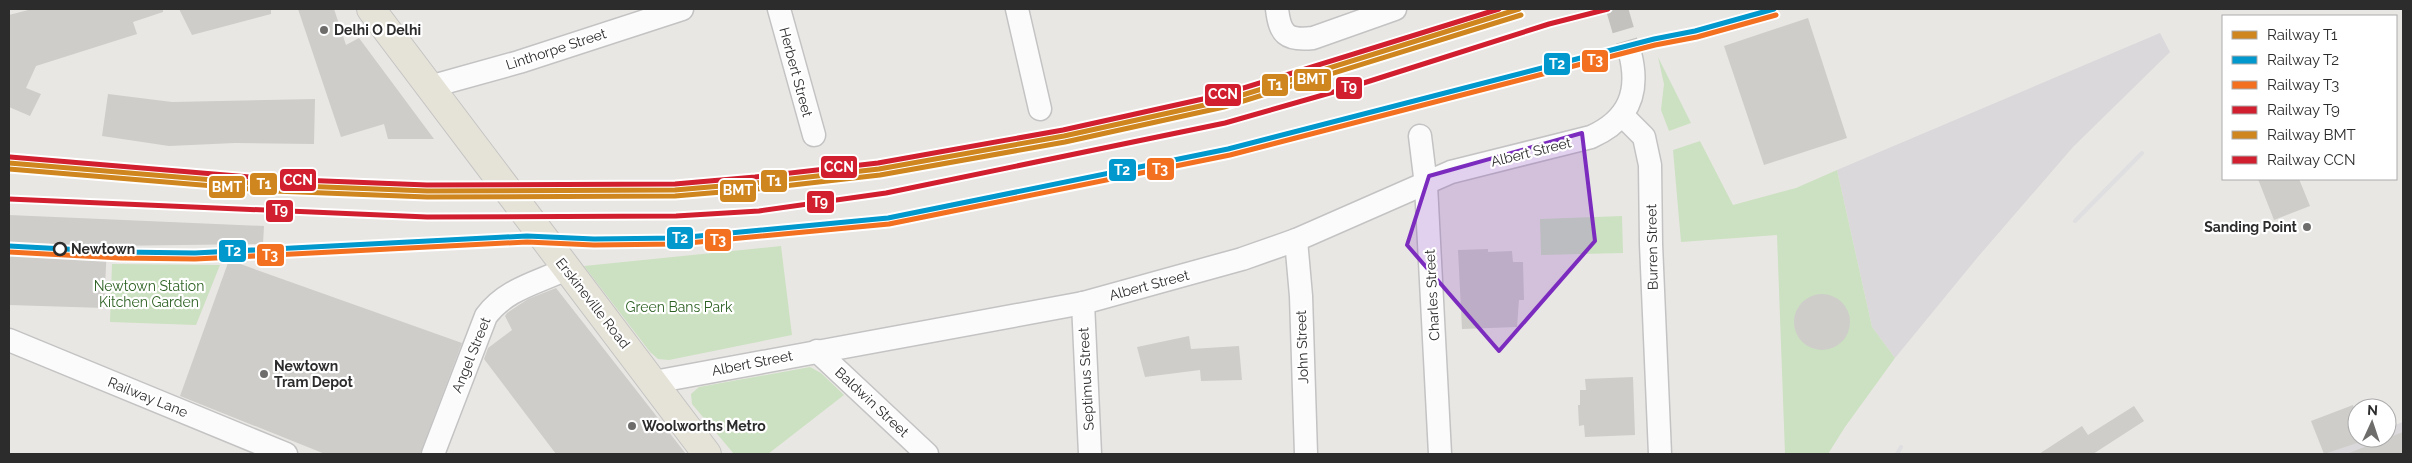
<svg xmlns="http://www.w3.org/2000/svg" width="2412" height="463" font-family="Raleway,sans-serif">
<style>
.industrial{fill:#dad8da}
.green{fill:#cce1c1}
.building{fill:#cecdca}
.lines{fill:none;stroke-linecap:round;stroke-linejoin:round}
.minor-tunnel{stroke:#c3c2bf;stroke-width:22;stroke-dasharray:22 11;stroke-linecap:butt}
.minor-casing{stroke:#c4c3c3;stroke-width:25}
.primary-casing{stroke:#c5c4c3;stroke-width:30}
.minor{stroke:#fcfbfb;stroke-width:22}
.primary{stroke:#e5e3d7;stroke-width:28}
.rail{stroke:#dfdee0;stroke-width:4}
.rail-1-casing{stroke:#fff;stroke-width:9}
.rail-2-casing{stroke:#fff;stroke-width:9}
.rail-3-casing{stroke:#fff;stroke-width:9}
.rail-4-casing{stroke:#fff;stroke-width:9}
.rail-5-casing{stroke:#fff;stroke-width:9}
.rail-6-casing{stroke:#fff;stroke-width:9}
.rail-1{stroke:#d0861f;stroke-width:5}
.rail-2{stroke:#0098cd;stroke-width:5}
.rail-3{stroke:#f37021;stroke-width:5}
.rail-4{stroke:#d11f2f;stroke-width:5}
.rail-5{stroke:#d0861f;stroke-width:5}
.rail-6{stroke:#d11f2f;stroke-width:5}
.marked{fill:#7b2cbf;fill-opacity:0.2;stroke:#7b2cbf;stroke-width:4;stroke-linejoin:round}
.poi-dot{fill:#6e6d6c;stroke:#fff;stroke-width:2}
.stop-dot{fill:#fff;stroke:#2c2c2c;stroke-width:2.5}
.labels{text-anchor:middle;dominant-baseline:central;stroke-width:4.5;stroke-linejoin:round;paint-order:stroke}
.poi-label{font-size:14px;font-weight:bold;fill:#2c2c2c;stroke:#fff;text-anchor:start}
.street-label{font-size:14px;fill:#2c2c2c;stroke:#fff}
.stop-label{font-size:14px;font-weight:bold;fill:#2c2c2c;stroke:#fff;text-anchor:start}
.park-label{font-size:14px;fill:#2e6224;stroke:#fff}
.line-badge{stroke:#fff;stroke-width:2}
.badge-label{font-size:14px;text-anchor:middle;font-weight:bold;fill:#fff}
</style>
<rect width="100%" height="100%" fill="#e9e7e4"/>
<g class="industrial">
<polygon points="2160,33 2170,52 2073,147 1977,258 1895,358 1872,327 1837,170"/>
<polygon points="2403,422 2403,454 2321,454 2362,438 2387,438 2387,428"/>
</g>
<g class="green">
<polygon points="1658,57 1691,123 1669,131 1661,110 1664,84"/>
<polygon points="1700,141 1733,205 1796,188 1837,170 1872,327 1895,358 1845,427 1828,454 1785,454 1777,235 1681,242 1673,150"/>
<polygon points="1622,216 1623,253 1541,255 1540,219"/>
<polygon points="781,246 792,335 669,360 658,359 650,352 584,266"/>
<polygon points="112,264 220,265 196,325 110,322"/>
<polygon points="810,367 821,373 844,395 768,454 734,454 692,404 691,394 699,387"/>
</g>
<g class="building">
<polygon points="32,9 163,9 163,12 133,22 137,34 36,66 26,88 41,94 30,116 9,107 9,15"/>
<polygon points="179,9 271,9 271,14 192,35"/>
<polygon points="298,9 334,9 346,45 359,38 434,139 388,139 384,124 341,137"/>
<polygon points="1808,18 1847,138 1764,165 1724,46"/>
<polygon points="108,94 172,102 315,99 314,144 235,143 169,146 102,136"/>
<polygon points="2258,179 2299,179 2310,206 2274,220"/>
<polygon points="9,215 264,226 263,244 107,246 104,308 9,305"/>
<polygon points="1488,249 1488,252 1512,251 1513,262 1523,262 1524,300 1519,300 1517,327 1462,329 1458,250"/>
<polygon points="229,260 462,343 420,454 325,454 180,396"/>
<polygon points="556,288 640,395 686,454 556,454 484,359 488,348 512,330 505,316 507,313 528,299"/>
<circle cx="1822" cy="322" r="28"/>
<polygon points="1189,336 1191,349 1239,346 1242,380 1201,381 1200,370 1145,377 1137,347"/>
<polygon points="1633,377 1635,435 1585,437 1584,425 1579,426 1578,405 1580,405 1580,390 1586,390 1585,379"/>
<polygon points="2353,405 2357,417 2357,443 2324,454 2311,421"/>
<polygon points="2134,406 2144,421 2093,454 2039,454 2082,426 2088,435"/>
<polygon points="2403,432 2403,454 2350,454 2349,453"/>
</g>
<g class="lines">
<polyline class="minor-tunnel" points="1617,9 1630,53"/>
<g class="minor-casing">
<g id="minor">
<polyline points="779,9 814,135"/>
<polyline points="1017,9 1040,109"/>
<path d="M1277 9C1280 34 1286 41 1313 38L1395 9"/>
<polyline points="429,87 519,62 682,9"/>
<polyline points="1622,115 1644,137 1650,165 1651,244 1660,454"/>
<polyline points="1420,136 1426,185 1440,454"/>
<polyline points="1296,240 1301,296 1306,454"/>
<polyline points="1083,303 1090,454"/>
<polyline points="9,340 286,454"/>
<polyline points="817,351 927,454"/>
<path d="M654 382 1083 303 1242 259 1296 240 1451 172 1591 137C1629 120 1640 92 1630 53"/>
<path d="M433 454 486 316C506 289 537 283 566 269"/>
</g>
</g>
<g class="primary-casing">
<polyline id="primary" points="371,9 707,454"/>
</g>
<use href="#minor" class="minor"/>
<use href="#primary" class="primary"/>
<g class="rail">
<polyline points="2075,221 2142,153"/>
<polyline points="1897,454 1901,447"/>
</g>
<g class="rail-1-casing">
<polyline id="rail-1" points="9,163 274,185 427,191 675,190 756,183 879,169 1064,136 1223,101 1519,9"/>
</g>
<g class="rail-2-casing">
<polyline id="rail-2" points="9,246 121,252 195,253 527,236 594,239 678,238 888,218 1228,149 1654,39 1695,31 1774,9"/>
</g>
<g class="rail-3-casing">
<polyline id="rail-3" points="9,252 121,258 195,259 527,242 594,245 678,244 889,224 1230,155 1655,45 1697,37 1776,15"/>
</g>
<g class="rail-4-casing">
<polyline id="rail-4" points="9,199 427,217 676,216 759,211 886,193 1225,123 1351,87 1549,24 1608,9"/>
</g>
<g class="rail-5-casing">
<polyline id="rail-5" points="9,169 274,191 427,197 675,196 757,189 880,175 1065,142 1224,107 1521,15"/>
</g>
<g class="rail-6-casing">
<polyline id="rail-6" points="10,157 274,179 427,185 675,184 755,177 878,163 1063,130 1221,95 1499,9"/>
</g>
<use href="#rail-1" class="rail-1"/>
<use href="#rail-2" class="rail-2"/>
<use href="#rail-3" class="rail-3"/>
<use href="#rail-4" class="rail-4"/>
<use href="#rail-5" class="rail-5"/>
<use href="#rail-6" class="rail-6"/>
</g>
<path class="marked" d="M1582 133 1595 241 1499 351 1407 245 1429 176Z"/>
<g class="poi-dot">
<circle cx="324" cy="30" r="5"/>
<circle cx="2307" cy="227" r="5"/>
<circle cx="264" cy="374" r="5"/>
<circle cx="632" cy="426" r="5"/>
</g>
<circle class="stop-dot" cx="60" cy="249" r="6"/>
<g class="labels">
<g class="poi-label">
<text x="334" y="30">Delhi O Delhi</text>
<text x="2297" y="227" text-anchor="end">Sanding Point</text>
<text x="274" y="366">Newtown<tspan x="274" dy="16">Tram Depot</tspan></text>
<text x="642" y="426">Woolworths Metro</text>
</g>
<g class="street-label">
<text transform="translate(556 49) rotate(-18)">Linthorpe Street</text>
<text transform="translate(796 72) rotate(75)">Herbert Street</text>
<text transform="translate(1531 152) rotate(-14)">Albert Street</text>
<text transform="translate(1652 247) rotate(-91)">Burren Street</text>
<text transform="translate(1149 285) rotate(-15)">Albert Street</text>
<text transform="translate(1432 295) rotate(-93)">Charles Street</text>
<text transform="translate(593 303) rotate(52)">Erskineville Road</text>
<text transform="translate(1302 347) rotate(-92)">John Street</text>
<text transform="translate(471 355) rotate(-68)">Angel Street</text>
<text transform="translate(752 363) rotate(-11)">Albert Street</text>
<text transform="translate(1086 379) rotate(-93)">Septimus Street</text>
<text transform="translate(148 397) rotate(22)">Railway Lane</text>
<text transform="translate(872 402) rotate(43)">Baldwin Street</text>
</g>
<g class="stop-label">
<text x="71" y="249">Newtown</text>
</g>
<g class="park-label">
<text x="149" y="286">Newtown Station<tspan x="149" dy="16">Kitchen Garden</tspan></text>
<text x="679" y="307">Green Bans Park</text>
</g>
</g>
<g class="line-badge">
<rect x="1581" y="49" width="28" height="24" rx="5" fill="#f37021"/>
<rect x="1543" y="52" width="28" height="24" rx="5" fill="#0098cd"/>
<rect x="1293" y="68" width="39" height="24" rx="5" fill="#d0861f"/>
<rect x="1261" y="73" width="28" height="24" rx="5" fill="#d0861f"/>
<rect x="1335" y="76" width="28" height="24" rx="5" fill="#d11f2f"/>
<rect x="1204" y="83" width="38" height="24" rx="5" fill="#d11f2f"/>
<rect x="820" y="155" width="38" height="24" rx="5" fill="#d11f2f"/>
<rect x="1146" y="157" width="29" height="24" rx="5" fill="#f37021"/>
<rect x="1108" y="158" width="29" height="24" rx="5" fill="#0098cd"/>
<rect x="279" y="168" width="38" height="24" rx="5" fill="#d11f2f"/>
<rect x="760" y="169" width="28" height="24" rx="5" fill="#d0861f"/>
<rect x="249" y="172" width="29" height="24" rx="5" fill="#d0861f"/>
<rect x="208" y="175" width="38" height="24" rx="5" fill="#d0861f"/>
<rect x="719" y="179" width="38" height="24" rx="5" fill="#d0861f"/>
<rect x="806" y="190" width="29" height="24" rx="5" fill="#d11f2f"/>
<rect x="265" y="199" width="29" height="24" rx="5" fill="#d11f2f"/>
<rect x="666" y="226" width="28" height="24" rx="5" fill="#0098cd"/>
<rect x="704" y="228" width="28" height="24" rx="5" fill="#f37021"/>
<rect x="218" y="239" width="29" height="24" rx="5" fill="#0098cd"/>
<rect x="256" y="243" width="29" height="24" rx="5" fill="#f37021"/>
</g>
<g class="badge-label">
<text x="1595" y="65">T3</text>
<text x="1557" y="69">T2</text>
<text x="1312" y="84">BMT</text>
<text x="1275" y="90">T1</text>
<text x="1349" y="92">T9</text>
<text x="1223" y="99">CCN</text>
<text x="839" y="172">CCN</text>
<text x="1160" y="174">T3</text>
<text x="1122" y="175">T2</text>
<text x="298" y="185">CCN</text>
<text x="774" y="186">T1</text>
<text x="264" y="189">T1</text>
<text x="227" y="192">BMT</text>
<text x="738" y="195">BMT</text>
<text x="820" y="207">T9</text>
<text x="280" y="215">T9</text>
<text x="680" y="243">T2</text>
<text x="718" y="245">T3</text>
<text x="233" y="256">T2</text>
<text x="270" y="260">T3</text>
</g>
<rect width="2412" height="463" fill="none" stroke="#2c2c2c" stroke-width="20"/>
<rect x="2222" y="15" width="175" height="165" fill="#ffffff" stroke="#ababab"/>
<rect x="2232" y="31" width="25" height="8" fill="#d0861f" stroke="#ababab"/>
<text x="2267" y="40" font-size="15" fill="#2c2c2c">Railway T1</text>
<rect x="2232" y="56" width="25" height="8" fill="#0098cd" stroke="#ababab"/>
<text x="2267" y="65" font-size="15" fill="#2c2c2c">Railway T2</text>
<rect x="2232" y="81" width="25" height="8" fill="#f37021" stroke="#ababab"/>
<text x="2267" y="90" font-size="15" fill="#2c2c2c">Railway T3</text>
<rect x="2232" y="106" width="25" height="8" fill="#d11f2f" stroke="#ababab"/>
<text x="2267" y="115" font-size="15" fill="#2c2c2c">Railway T9</text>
<rect x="2232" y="131" width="25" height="8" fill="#d0861f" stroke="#ababab"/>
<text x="2267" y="140" font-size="15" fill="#2c2c2c">Railway BMT</text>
<rect x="2232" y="156" width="25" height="8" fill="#d11f2f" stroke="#ababab"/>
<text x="2267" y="165" font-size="15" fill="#2c2c2c">Railway CCN</text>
<g transform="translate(2372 423) rotate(3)"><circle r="24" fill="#ffffff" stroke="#ababab"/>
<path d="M0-4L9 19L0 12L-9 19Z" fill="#6e6d6c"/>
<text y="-8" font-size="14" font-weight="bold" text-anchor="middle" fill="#2c2c2c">N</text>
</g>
</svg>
